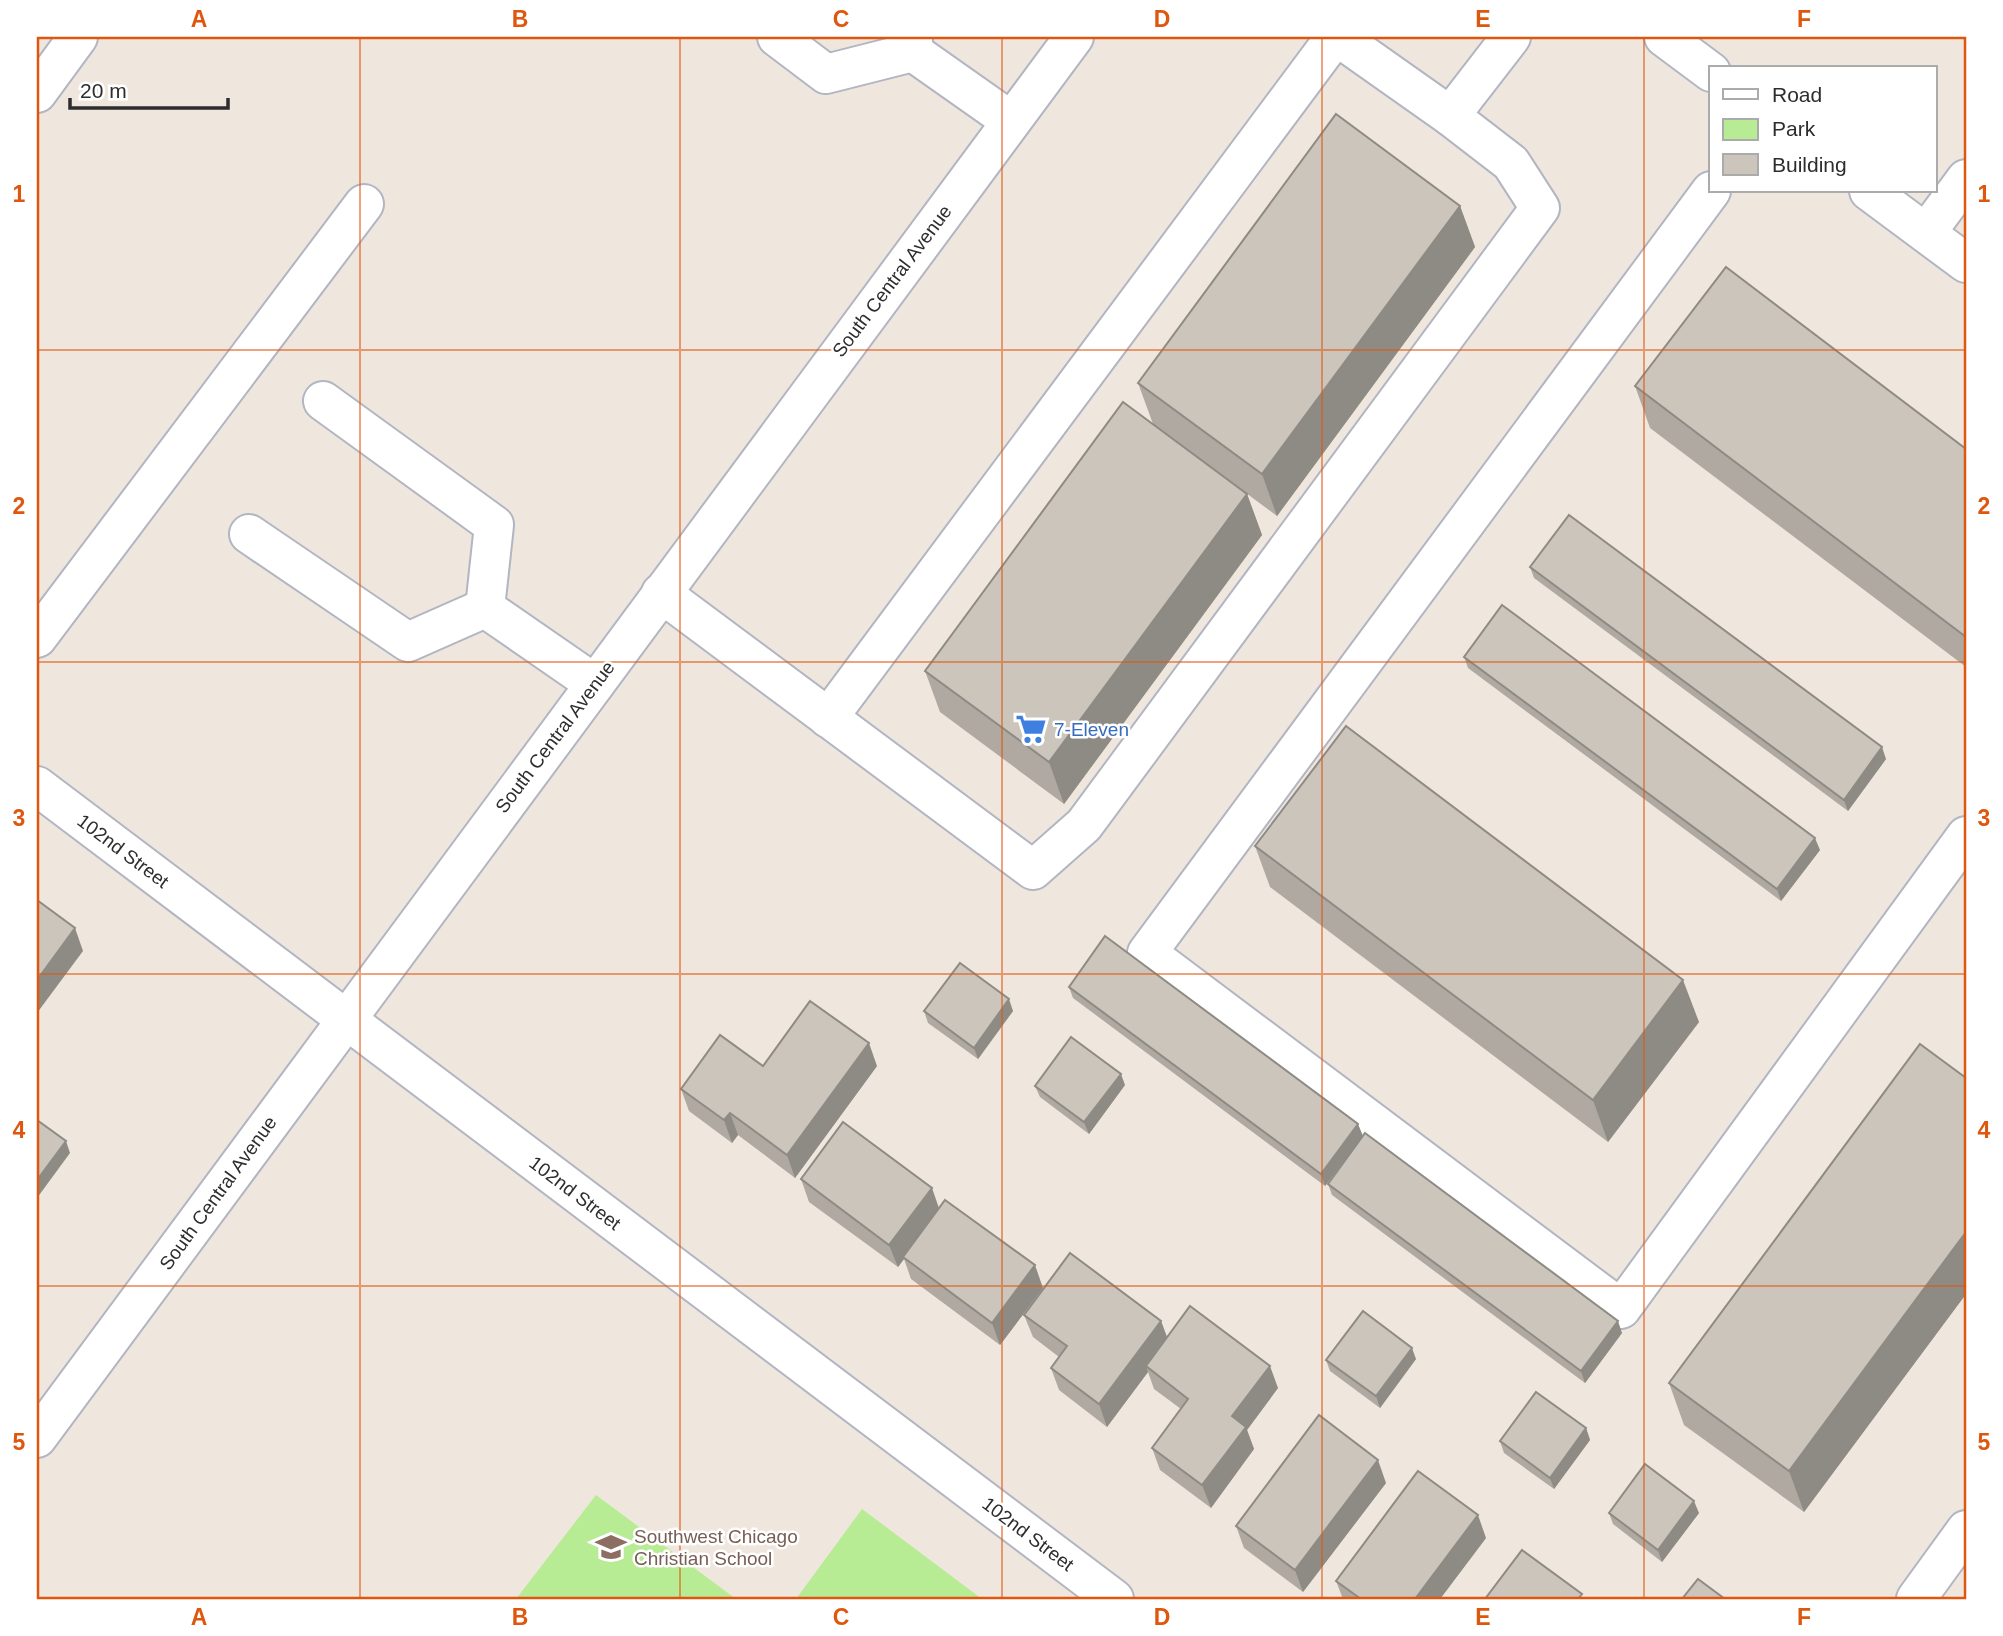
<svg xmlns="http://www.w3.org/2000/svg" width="2003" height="1636" font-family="Helvetica,sans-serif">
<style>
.green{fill:#b7ec94}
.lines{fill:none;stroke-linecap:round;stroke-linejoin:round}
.minor-casing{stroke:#b2b5c2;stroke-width:42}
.minor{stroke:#fff;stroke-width:38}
.wall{fill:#afa9a2}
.shaded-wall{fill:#8e8a84}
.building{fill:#cbc5bc;stroke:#8e8a84;stroke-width:2}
.grid{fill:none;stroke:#df570e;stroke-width:2;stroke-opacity:0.55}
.labels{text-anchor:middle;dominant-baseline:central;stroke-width:5;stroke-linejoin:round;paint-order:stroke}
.street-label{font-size:19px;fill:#2d2d2d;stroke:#fff}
.shop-label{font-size:19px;fill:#366cbe;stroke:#fff;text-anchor:start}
.education-label{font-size:19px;fill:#785e54;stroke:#fff;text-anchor:start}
.neatline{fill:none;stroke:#df570e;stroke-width:2.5}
.grid-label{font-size:23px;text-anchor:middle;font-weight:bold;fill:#df570e}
</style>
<rect width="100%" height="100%" fill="#efe7de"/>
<g class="green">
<polygon points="596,1495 736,1599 516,1599"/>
<polygon points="862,1509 982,1599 796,1599"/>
</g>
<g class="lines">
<g class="minor-casing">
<g id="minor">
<polyline points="777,37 826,74 913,52"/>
<polyline points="913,37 913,52 1011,121"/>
<polyline points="1338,37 1450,116"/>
<polyline points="1664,37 1711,72"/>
<polyline points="37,93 78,37"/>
<polyline points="1711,191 1147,953 1621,1309 1966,836"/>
<polyline points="1869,191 1966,263"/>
<polyline points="1926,233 1966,179"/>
<polyline points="323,401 494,525 485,608 595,684"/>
<polyline points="249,534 408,642 485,608"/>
<polyline points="661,593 1033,870 1084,825 1540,208 1511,163 1450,116 1511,37"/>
<polyline points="37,638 364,204"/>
<polyline points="828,718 1335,37"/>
<polyline points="37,786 1114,1599"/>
<polyline points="37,1438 1074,37"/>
<polyline points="1916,1599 1966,1530"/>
</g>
</g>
<use href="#minor" class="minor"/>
</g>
<g class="wall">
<polygon points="1460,206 1475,247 1277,516 1153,424 1138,383"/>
<polygon points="1635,386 1966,449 1966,667 1650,428"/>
<polygon points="1247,494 1262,535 1064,804 940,712 925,671"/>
<polygon points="1530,567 1886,759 1848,811 1534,578"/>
<polygon points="1464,657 1820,850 1781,901 1468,668"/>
<polygon points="1255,846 1699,1022 1608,1142 1270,887"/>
<polygon points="1069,987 1363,1136 1325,1186 1073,998"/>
<polygon points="924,1011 1013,1011 978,1059 928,1023"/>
<polygon points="763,1066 877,1066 795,1178 738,1135 732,1143 689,1111 681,1089"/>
<polygon points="1966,1078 1966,1294 1804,1512 1684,1425 1669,1383"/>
<polygon points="1125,1085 1089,1134 1040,1097 1035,1086"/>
<polygon points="801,1179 939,1208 1043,1288 1000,1345 911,1279 904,1259 898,1267 809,1202"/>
<polygon points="1328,1184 1622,1333 1585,1383 1332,1195"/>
<polygon points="1024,1315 1161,1321 1167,1337 1278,1388 1247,1430 1254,1449 1211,1508 1160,1470 1152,1448 1181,1409 1154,1389 1148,1372 1107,1427 1059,1390 1051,1368 1059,1357 1033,1337"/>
<polygon points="1416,1359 1380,1408 1330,1371 1326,1360"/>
<polygon points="1586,1428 1590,1440 1554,1489 1504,1453 1500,1441"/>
<polygon points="1386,1483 1303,1592 1244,1548 1236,1526"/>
<polygon points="1609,1513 1699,1513 1662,1562 1613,1524"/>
<polygon points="1486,1538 1440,1599 1343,1599 1336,1581"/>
</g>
<g class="shaded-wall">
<polygon points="1460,206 1475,247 1277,516 1262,474"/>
<polygon points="1247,494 1262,535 1064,804 1049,762"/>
<polygon points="1882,747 1886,759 1848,811 1844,800"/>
<polygon points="1815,838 1820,850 1781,901 1777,889"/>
<polygon points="75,928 83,951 37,1013 37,980"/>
<polygon points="1683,980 1699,1022 1608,1142 1593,1100"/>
<polygon points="1009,999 1013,1011 978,1059 974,1048"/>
<polygon points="869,1043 877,1066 795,1178 787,1155"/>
<polygon points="1121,1074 1125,1085 1089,1134 1084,1122"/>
<polygon points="730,1113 738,1135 732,1143 724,1120"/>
<polygon points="1358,1124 1363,1136 1325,1186 1321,1174"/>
<polygon points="66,1141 70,1153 37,1198 37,1180"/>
<polygon points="932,1188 940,1211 903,1257 904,1259 898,1267 889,1245"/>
<polygon points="1966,1232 1966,1294 1804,1512 1789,1471"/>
<polygon points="1035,1265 1043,1288 1000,1345 992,1323"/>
<polygon points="1161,1321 1169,1343 1146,1366 1148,1372 1107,1427 1099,1404"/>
<polygon points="1618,1321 1622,1333 1585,1383 1581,1371"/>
<polygon points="1412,1348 1416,1359 1380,1408 1376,1396"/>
<polygon points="1270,1366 1278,1388 1247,1430 1254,1449 1211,1508 1202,1485 1232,1416"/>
<polygon points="1586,1428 1590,1440 1554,1489 1550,1478"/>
<polygon points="1378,1460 1386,1483 1303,1592 1295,1570"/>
<polygon points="1694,1501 1699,1513 1662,1562 1658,1550"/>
<polygon points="1478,1515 1486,1538 1440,1599 1415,1599"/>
</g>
<g class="building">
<polygon points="1336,114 1460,206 1262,474 1138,383"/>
<polygon points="1726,267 1966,449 1966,637 1635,386"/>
<polygon points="1123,402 1247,494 1049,762 925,671"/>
<polygon points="1569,515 1882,747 1844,800 1530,567"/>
<polygon points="1502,605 1815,838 1777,889 1464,657"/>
<polygon points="1346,726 1683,980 1593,1100 1255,846"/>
<polygon points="37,900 75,928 37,980"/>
<polygon points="1105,936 1358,1124 1321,1174 1069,987"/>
<polygon points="960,963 1009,999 974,1048 924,1011"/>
<polygon points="810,1001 869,1043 787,1155 730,1113 724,1120 681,1089 720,1035 763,1066"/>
<polygon points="1071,1037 1121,1074 1084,1122 1035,1086"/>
<polygon points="1920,1044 1966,1078 1966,1232 1789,1471 1669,1383"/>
<polygon points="37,1120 66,1141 37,1180"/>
<polygon points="843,1122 932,1188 889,1245 801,1179"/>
<polygon points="1365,1133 1618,1321 1581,1371 1328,1184"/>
<polygon points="945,1200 1035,1265 992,1323 903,1257"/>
<polygon points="1070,1253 1161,1321 1099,1404 1051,1368 1067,1346 1024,1315"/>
<polygon points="1190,1306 1270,1366 1232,1416 1246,1427 1202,1485 1152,1448 1188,1399 1146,1366"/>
<polygon points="1363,1311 1412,1348 1376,1396 1326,1360"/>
<polygon points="1536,1392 1586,1428 1550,1478 1500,1441"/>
<polygon points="1319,1415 1378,1460 1295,1570 1236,1526"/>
<polygon points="1645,1464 1694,1501 1658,1550 1609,1513"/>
<polygon points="1418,1471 1478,1515 1415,1599 1361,1599 1336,1581"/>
<polygon points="1522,1550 1582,1594 1578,1599 1485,1599"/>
<polygon points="1698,1579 1725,1599 1682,1599"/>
</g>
<path class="grid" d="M360 37V1599M680 37V1599M1002 37V1599M1322 37V1599M1644 37V1599M37 350H1966M37 662H1966M37 974H1966M37 1286H1966"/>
<defs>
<g id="supermarket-bare" transform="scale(2.415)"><path d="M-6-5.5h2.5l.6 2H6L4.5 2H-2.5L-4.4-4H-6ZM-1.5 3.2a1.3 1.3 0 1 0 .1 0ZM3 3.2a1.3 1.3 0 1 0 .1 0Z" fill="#3f7fe0" stroke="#fff" stroke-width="2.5" paint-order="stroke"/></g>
<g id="school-bare" transform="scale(2.415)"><path d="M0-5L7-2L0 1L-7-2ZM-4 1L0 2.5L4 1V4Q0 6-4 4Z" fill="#8d6e63" stroke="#fff" stroke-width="2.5" paint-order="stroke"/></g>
</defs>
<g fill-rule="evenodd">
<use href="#supermarket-bare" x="1031" y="729"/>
<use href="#school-bare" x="611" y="1547"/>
</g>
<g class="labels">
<g class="street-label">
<text transform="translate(892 281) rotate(-53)">South Central Avenue</text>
<text transform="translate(555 737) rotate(-53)">South Central Avenue</text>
<text transform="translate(123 851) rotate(37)">102nd Street</text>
<text transform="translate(218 1193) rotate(-54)">South Central Avenue</text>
<text transform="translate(575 1193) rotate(37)">102nd Street</text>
<text transform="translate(1028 1534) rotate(37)">102nd Street</text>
</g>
<g class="shop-label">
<text x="1054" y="729">7-Eleven</text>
</g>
<g class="education-label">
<text x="634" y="1536">Southwest Chicago<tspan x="634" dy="22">Christian School</tspan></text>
</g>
</g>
<rect width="2003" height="1636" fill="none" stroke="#ffffff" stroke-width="77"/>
<rect x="1709" y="66" width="228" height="126" fill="#ffffff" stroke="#ababab" stroke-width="2"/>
<rect x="1723" y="89" width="35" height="10" fill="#ffffff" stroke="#ababab" stroke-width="2"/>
<text x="1772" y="102" font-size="21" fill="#2d2d2d">Road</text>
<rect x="1723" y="119" width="35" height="21" fill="#b7ec94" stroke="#ababab" stroke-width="2"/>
<text x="1772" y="136" font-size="21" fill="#2d2d2d">Park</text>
<rect x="1723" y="154" width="35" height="21" fill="#cbc5bc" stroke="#ababab" stroke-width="2"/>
<text x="1772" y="172" font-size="21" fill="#2d2d2d">Building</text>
<path d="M70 98v10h158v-10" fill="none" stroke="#2d2d2d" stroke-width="3.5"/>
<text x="80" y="98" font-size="21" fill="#2d2d2d" stroke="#ffffff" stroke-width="5" paint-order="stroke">20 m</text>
<rect x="38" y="38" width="1927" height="1560" class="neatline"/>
<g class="grid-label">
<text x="199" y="27">A</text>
<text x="520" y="27">B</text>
<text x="841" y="27">C</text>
<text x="1162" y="27">D</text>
<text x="1483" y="27">E</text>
<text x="1804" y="27">F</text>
<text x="19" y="202">1</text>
<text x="1984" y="202">1</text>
<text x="19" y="514">2</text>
<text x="1984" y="514">2</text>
<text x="19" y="826">3</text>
<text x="1984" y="826">3</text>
<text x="19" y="1138">4</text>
<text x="1984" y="1138">4</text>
<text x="19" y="1450">5</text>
<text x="1984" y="1450">5</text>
<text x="199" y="1625">A</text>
<text x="520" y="1625">B</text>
<text x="841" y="1625">C</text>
<text x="1162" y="1625">D</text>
<text x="1483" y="1625">E</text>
<text x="1804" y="1625">F</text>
</g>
</svg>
